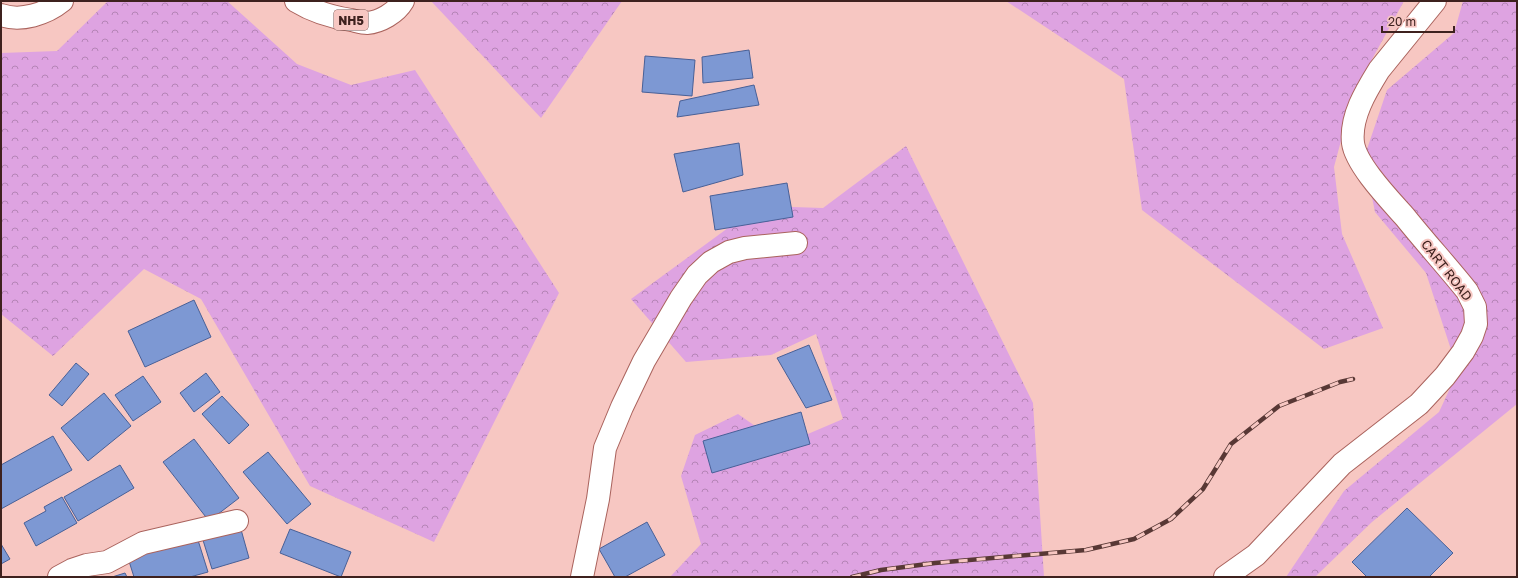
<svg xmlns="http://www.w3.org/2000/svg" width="1518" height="578" font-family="'Golos Text',sans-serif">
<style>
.forest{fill:url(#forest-crowns)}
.building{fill:#7d98d3;stroke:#486097}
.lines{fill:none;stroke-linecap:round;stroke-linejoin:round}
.minor-casing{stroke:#aa635d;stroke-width:24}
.major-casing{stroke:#aa635d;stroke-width:24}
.highway-casing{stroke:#aa635d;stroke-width:24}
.minor{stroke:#fff;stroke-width:22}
.major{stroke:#fff;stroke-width:22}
.highway{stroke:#fff;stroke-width:22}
.rail-casing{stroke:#583835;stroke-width:4.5}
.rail{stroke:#f7c7c2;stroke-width:3;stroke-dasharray:9;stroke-linecap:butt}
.labels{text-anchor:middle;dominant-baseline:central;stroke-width:4;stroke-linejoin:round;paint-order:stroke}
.shield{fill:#f7c7c2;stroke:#76534f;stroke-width:1}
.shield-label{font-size:12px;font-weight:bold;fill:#3e211e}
.street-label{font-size:13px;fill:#3e211e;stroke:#f7c7c2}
</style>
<defs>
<pattern id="forest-crowns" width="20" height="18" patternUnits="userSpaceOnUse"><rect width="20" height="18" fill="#dea3e1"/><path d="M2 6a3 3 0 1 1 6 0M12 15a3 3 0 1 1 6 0" fill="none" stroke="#b584b6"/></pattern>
</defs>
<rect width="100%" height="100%" fill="#f7c7c2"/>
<g class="forest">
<polygon points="108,1 227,1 297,64 351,85 415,70 559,293 434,542 310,486 201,299 144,269 53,356 1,314 1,53 57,51"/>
<polygon points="431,1 622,1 541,118"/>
<polygon points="1006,1 1404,1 1354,92 1334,167 1342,234 1383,328 1324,349 1142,210 1124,79"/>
<polygon points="1463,1 1517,1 1517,404 1372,522 1315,577 1286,577 1344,491 1439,412 1458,371 1426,273 1375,212 1364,158 1387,90 1454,33"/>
<polygon points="906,146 1033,403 1044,577 670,577 701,544 681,476 695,435 738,414 782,445 843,419 816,334 771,355 686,362 631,299 758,206 823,208"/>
</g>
<g class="building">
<polygon points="749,50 753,78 703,83 702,57"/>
<polygon points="645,56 695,60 692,96 642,92"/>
<polygon points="754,85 759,105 677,117 680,101"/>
<polygon points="739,143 743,175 683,192 674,154"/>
<polygon points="787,183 793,217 715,230 710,196"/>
<polygon points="194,300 211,337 145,367 128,331"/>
<polygon points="809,345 832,400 806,408 777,358"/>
<polygon points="76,363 89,374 62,406 49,395"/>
<polygon points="206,373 220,392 194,412 180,393"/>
<polygon points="143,376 161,402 133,421 115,395"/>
<polygon points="104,393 131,426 88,461 61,428"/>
<polygon points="222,396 249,425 229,444 202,414"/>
<polygon points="801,412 810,444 712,473 703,441"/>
<polygon points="53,436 72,470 1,509 1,465"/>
<polygon points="194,439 239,498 209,521 163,462"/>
<polygon points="268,452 311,504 287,524 243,472"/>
<polygon points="120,465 134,488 78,521 64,497"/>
<polygon points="62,497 77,523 36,546 24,523 46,511 44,507"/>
<polygon points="1407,508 1453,553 1429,577 1367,577 1352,562"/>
<polygon points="647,522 665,555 625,577 615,577 599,549"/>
<polygon points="240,526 249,558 212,569 202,537"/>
<polygon points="290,529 351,552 341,577 280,553"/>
<polygon points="197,537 208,572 190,577 134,577 128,558"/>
<polygon points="1,544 10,559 1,564"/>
<polygon points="125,573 127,577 112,577"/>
</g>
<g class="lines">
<g class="minor-casing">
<g id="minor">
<polyline points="59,577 72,570 87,565 107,562 143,543 237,521"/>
<polyline points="582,577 598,499 605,448 622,407 644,361 681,298 697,275 711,262 729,252 745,248 796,243"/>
</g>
</g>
<g class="major-casing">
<path id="major" d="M1225 577 1256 555 1342 464 1419 404 1445 376 1463 352 1472 336 1476 324 1475 307 1467 291C1447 266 1425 242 1405 217 1390 200 1356 165 1353 143 1350 117 1366 91 1379 70L1435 1"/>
</g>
<g class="highway-casing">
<g id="highway">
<path d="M296 1C314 12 331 17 351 20 356 21 362 23 367 23 380 22 396 13 403 1"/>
<path d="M1 15C21 22 46 14 62 1"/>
</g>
</g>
<use href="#minor" class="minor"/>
<use href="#major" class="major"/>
<use href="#highway" class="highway"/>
<g class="rail-casing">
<polyline id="rail" points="852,577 881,570 935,563 1086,550 1134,539 1171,519 1203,489 1231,444 1279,406 1340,382 1353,379"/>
</g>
<use href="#rail" class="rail"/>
</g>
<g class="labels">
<rect class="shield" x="334" y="10" width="34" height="20" rx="3"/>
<g class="shield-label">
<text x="351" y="20">NH5</text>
</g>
<g class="street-label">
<text transform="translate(1447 270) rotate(52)">CART ROAD</text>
</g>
</g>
<rect width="1518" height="578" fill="none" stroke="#3e211e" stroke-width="4"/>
<path d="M1382 26v6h72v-6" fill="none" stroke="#3e211e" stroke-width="2"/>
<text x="1388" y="26" font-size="12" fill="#3e211e" stroke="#f7c7c2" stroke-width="3" paint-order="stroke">20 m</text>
</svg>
